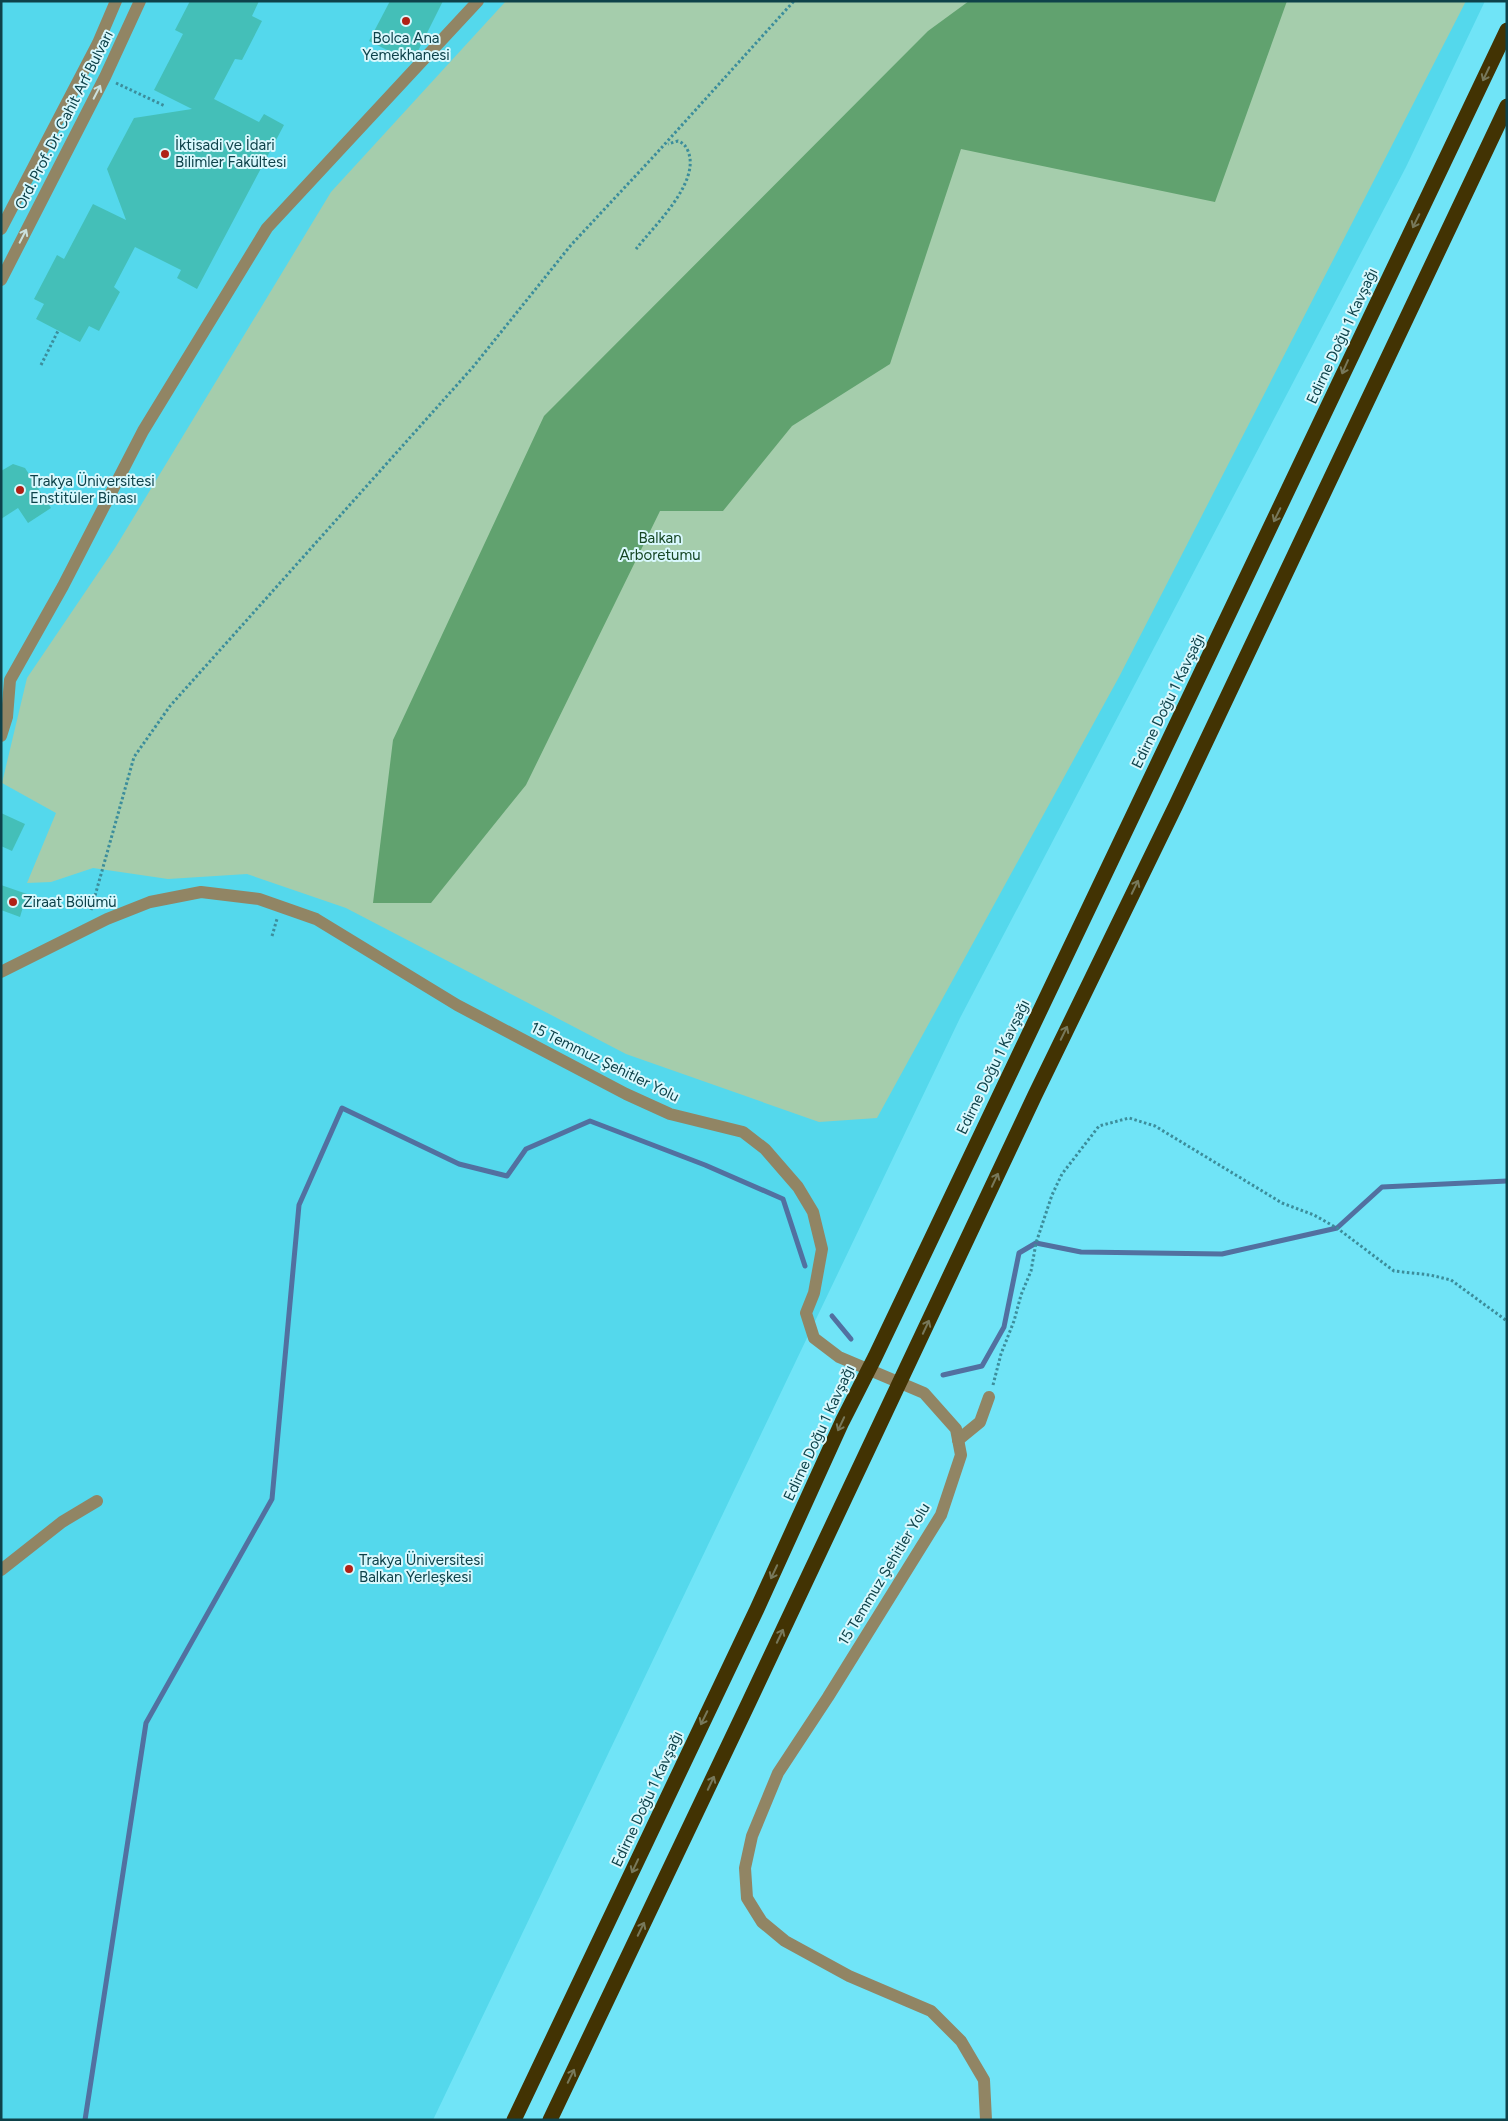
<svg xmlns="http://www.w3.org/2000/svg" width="1508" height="2121" font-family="Figtree,sans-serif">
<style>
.built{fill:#54d8ec}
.green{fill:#a5cdac}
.forest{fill:#61a26f}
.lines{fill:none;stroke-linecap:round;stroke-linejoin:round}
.stream{stroke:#5270a0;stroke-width:5}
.building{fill:#44bfb8}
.path{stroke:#3c8d9b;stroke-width:3;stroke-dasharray:2.5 2.5;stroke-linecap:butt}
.minor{stroke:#918564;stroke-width:12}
.highway{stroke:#423303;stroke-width:15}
.oneway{stroke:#77785a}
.oneway2{stroke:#cbe1de}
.poi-dot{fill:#b02116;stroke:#d9f8fd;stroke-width:2}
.labels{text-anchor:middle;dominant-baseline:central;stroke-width:4;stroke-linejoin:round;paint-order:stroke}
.poi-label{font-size:15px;fill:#0e424a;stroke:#d9f8fd;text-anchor:start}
.street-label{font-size:15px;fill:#0e424a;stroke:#d9f8fd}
.park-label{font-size:15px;fill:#164624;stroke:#d9f8fd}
</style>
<rect width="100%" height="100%" fill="#70e4f7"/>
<polygon class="built" points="1,1 1485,1 1406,167 960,1018 433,2120 1,2120"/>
<polygon class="green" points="506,1 1466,1 1119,677 877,1118 819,1122 626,1054 346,908 247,874 168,879 93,868 51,882 27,883 56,813 2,783 27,678 115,548 331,192"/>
<polygon class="forest" points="969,1 1287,1 1215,202 961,149 890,364 792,426 723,511 660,511 526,785 431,903 373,903 393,740 544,416 928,31"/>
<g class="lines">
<g class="stream">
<polyline points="832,1316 851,1339"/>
<polyline points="943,1375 982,1366 1004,1327 1019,1253 1036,1243 1081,1252 1222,1254 1337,1228 1382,1187 1507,1181"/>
<polyline points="85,2120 146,1723 272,1499 299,1205 342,1108 459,1164 507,1176 526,1149 590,1121 705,1165 783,1199 805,1266"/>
</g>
</g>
<g class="building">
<polygon points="190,1 259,1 252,16 262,21 242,60 235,59 214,99 259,122 264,114 284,125 197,289 177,278 181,270 135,247 114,287 120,292 99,331 89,326 80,342 36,319 44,304 34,299 57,255 64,259 93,204 126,220 107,169 134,118 192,109 154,90 183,34 175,30"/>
<polygon points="390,1 443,1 415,57 411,62 369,41"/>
<polygon points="13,464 25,468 51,508 28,523 18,508 1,519 1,471"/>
<polygon points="1,813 25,824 12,851 1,846"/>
<polygon points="1,885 27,894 20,917 1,910"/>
</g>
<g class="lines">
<g class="path">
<polyline points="116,83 165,106"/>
<path d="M636 249C654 226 701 182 688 151 686 146 683 143 678 141L668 144"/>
<polyline points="41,365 58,331"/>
<polyline points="91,910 134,757 170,706 473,367 571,245 654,156 794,1"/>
<polyline points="272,936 277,919"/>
<polyline points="993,1385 1001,1354 1014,1321 1021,1295 1031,1271 1036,1243 1052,1195 1062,1174 1099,1126 1129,1118 1155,1126 1282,1203 1314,1215 1337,1228 1394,1271 1430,1275 1451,1280 1507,1321"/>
</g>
<g class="minor">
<polyline points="1,229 98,43 116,1"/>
<polyline points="1,280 105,77 140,1"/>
<polyline points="1,736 7,717 10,680 63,586 143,431 267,228 478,1"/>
<polyline points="1,972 107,919 150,902 201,892 259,899 316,919 457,1005 626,1094 670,1114 743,1132 765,1149 798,1187 813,1212 822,1249 814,1293 806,1313 814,1338 839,1357 924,1393 956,1429 961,1455 941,1515 828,1697 778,1773 752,1836 745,1868 747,1898 762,1922 785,1941 849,1976 931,2011 961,2041 984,2080 986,2120"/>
<polyline points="958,1440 980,1422 989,1397"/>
<polyline points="1,1570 62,1522 97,1501"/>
</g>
<g class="highway">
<polyline points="514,2120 757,1609 842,1422 875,1357 1507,30"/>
<polyline points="550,2120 749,1702 1035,1095 1176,805 1507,106"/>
</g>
</g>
<defs><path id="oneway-shaft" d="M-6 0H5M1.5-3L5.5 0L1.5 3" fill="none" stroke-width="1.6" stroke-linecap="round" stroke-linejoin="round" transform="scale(1.25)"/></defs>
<g class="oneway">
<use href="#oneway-shaft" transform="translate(1486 74) rotate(115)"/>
<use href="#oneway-shaft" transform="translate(1416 221) rotate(116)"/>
<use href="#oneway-shaft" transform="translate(1345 367) rotate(114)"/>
<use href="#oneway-shaft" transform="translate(1277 515) rotate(116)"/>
<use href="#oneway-shaft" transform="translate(1135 887) rotate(-64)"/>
<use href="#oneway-shaft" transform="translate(1064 1033) rotate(-64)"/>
<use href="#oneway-shaft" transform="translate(995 1180) rotate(-65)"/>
<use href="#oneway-shaft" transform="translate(926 1327) rotate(-65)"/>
<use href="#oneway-shaft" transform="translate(841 1424) rotate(115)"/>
<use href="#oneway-shaft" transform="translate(774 1572) rotate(115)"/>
<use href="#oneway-shaft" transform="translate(780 1636) rotate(-65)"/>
<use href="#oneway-shaft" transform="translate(704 1718) rotate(116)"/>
<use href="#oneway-shaft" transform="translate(711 1783) rotate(-65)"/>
<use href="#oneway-shaft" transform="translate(635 1866) rotate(115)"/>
<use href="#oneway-shaft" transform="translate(641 1929) rotate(-64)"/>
<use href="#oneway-shaft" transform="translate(571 2076) rotate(-64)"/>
</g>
<g class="oneway2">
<use href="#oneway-shaft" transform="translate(97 92) rotate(-63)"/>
<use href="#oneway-shaft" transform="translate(23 236) rotate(-63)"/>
</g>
<g class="poi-dot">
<circle cx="406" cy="21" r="5"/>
<circle cx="165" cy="154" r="5"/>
<circle cx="20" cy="490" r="5"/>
<circle cx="13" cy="902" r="5"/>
<circle cx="349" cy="1569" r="5"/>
</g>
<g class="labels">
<g class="poi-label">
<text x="406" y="38" text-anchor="middle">Bolca Ana<tspan x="406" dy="17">Yemekhanesi</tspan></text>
<text x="175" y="145">İktisadi ve İdari<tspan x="175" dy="17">Bilimler Fakültesi</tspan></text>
<text x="30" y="481">Trakya Üniversitesi<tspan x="30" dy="17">Enstitüler Binası</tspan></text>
<text x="23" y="902">Ziraat Bölümü</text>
<text x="359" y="1560">Trakya Üniversitesi<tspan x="359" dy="17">Balkan Yerleşkesi</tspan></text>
</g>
<g class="street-label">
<text transform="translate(64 120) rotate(-63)">Ord. Prof. Dr. Cahit Arf Bulvarı</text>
<text transform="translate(1342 336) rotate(-65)">Edirne Doğu 1 Kavşağı</text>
<text transform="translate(1168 701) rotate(-64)">Edirne Doğu 1 Kavşağı</text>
<text transform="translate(605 1062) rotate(26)">15 Temmuz Şehitler Yolu</text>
<text transform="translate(993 1067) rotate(-64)">Edirne Doğu 1 Kavşağı</text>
<text transform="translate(819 1433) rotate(-65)">Edirne Doğu 1 Kavşağı</text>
<text transform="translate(884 1574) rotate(-59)">15 Temmuz Şehitler Yolu</text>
<text transform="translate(647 1799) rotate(-65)">Edirne Doğu 1 Kavşağı</text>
</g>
<g class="park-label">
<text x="660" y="538">Balkan<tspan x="660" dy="17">Arboretumu</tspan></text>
</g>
</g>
<rect width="1508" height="2121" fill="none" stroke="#0e424a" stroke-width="5"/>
</svg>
